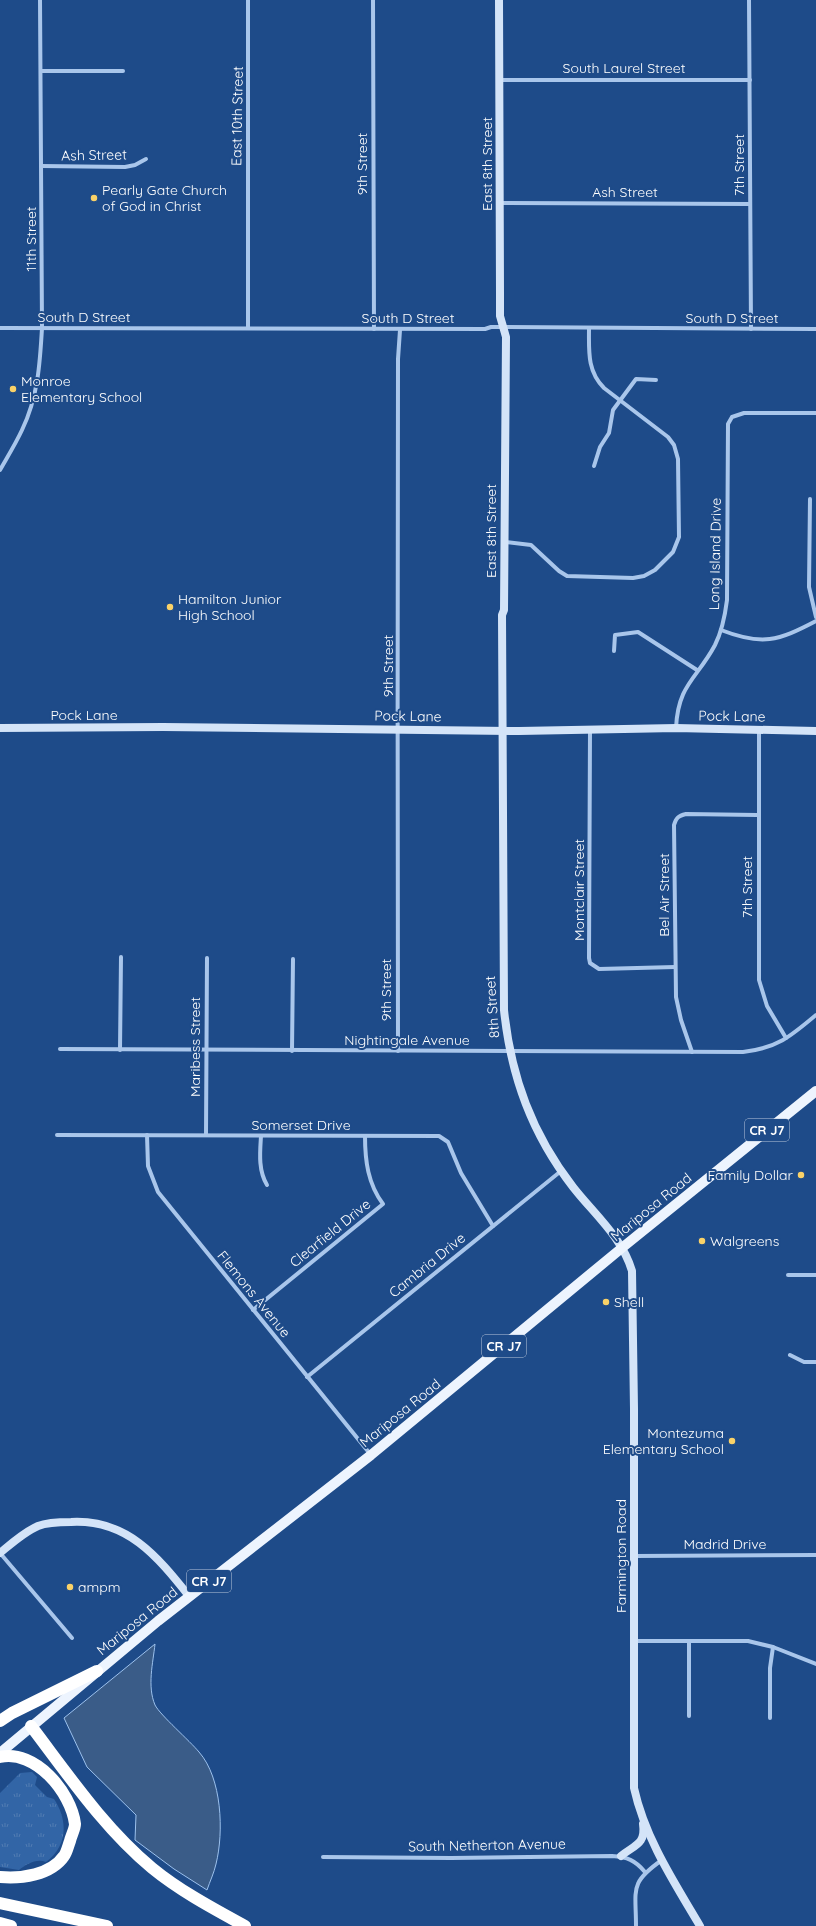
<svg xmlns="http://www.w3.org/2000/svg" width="816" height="1926" font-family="Quicksand,sans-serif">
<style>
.grass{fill:url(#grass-tufts)}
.water{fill:#3a5c88;stroke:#9cc1ed}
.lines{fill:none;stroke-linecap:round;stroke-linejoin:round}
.street{stroke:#a9c6eb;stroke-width:4}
.secondary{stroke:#d4e4f8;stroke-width:8}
.primary{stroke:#edf4fe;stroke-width:10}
.highway{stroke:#fff;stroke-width:12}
.poi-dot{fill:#fad268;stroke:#1e4b89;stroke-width:1.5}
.labels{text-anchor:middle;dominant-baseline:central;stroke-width:4;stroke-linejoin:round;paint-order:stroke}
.shield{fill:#1e4b89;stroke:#bcc9dc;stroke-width:1}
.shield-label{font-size:13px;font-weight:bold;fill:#fff}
.street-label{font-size:14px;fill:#fff;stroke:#1e4b89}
.poi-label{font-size:14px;fill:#fff;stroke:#1e4b89;text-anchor:start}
</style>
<defs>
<pattern id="grass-tufts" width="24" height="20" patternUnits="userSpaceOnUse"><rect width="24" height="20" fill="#3265a6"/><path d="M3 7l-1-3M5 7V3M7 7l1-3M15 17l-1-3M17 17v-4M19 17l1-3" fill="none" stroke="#517cb3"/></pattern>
</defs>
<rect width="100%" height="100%" fill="#1e4b89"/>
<path class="grass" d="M32 1772 37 1777 35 1785 47 1797 54 1799C68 1820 68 1846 46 1862 37 1858 26 1864 19 1870L0 1867V1793L20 1773Z"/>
<path class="water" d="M155 1644C153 1663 147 1686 155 1705 160 1715 190 1741 199 1752 222 1778 224 1832 216 1864 214 1873 210 1881 207 1890L174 1869 135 1840 136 1815 87 1767 64 1718Z"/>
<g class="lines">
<g class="street">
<polyline points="373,0 374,329"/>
<polyline points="749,0 751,329"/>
<polyline points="41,71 123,71"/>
<polyline points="499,80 750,80"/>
<polyline points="41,166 125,167 135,165 146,159"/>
<polyline points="500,203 749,204"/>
<polyline points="0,328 485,329 491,327 816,329"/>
<polyline points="248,328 248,0"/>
<polyline points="594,466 600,447 609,433 613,410 636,379 656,380"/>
<path d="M0 470C8 456 16 443 22 430 38 397 40 363 42 328L40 0"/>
<polyline points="810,499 809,587 816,617"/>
<path d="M505 542 531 545 559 571 567 576 633 578 644 576 655 570 673 552 679 537 678 459 674 445 668 437 604 388C587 371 589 351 589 328"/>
<path d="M721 630C762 646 778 641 816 621"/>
<polyline points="614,651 615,635 638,632 697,670"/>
<path d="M676 728C678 684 697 679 715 645 722 631 725 616 727 600L728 424 732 417 744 413H816"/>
<polyline points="759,729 759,980 767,1006 786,1038"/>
<polyline points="590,731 589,958 590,963 599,969 675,967"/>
<path d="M60 1049 743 1052C777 1048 790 1037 816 1015"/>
<polyline points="120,1050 121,957"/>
<polyline points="292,1051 293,959"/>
<path d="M398 1051C397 820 398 590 398 359L400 330"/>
<path d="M692 1052 681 1020 676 997 674 825C676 818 678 816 686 814L757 815"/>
<polyline points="57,1135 439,1136 448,1142 461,1173 493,1226"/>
<polyline points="147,1135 148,1166 158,1192 371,1455"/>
<polyline points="206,1135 207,958"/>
<path d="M261 1136C260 1152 258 1170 267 1185"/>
<polyline points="788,1275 816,1275"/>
<path d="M253 1310 383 1204C368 1184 365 1161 365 1136"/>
<polyline points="790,1355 804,1362 816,1362"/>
<polyline points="307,1377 561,1171"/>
<polyline points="0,1553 72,1638"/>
<polyline points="635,1556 816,1555"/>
<polyline points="635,1641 748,1641 773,1647 816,1664"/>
<polyline points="689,1641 689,1716"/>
<polyline points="770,1718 770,1668 773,1647"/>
<path d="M323 1857 451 1858 612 1856C627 1857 635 1860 645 1872"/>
<path d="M636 1926C636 1889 629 1883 662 1860"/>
</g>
<g class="secondary">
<path d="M499 0 500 292V316L506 337 504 610 502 615 504 1010C511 1077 532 1134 573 1187 594 1214 622 1237 632 1271L634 1409V1788C645 1838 674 1882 700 1926"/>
<polyline points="0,728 163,727 519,731 676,728 816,731"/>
<path d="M0 1553C12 1543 24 1532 38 1526 48 1522 60 1522 71 1522 127 1519 157 1556 189 1596"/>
<path d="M621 1856C634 1845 646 1845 643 1824"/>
</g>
<polyline class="primary" points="0,1753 158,1621 371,1455 623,1247 816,1091"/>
<g class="highway">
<polyline points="0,1721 12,1713 97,1671"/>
<path d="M31 1726C69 1776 104 1828 152 1868 180 1891 214 1909 245 1926"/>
<path d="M0 1757C35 1749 71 1792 75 1824 75 1829 71 1836 70 1841 68 1846 67 1852 64 1856 51 1875 21 1879 0 1877"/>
<polyline points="0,1903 107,1926"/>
<polyline points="0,1923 11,1926"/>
</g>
</g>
<g class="poi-dot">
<circle cx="94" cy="198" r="4"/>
<circle cx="13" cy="389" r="4"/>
<circle cx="170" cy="607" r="4"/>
<circle cx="801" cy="1175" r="4"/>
<circle cx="702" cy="1241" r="4"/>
<circle cx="606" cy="1302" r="4"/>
<circle cx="732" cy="1441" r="4"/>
<circle cx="70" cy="1587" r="4"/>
</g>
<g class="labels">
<g class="shield">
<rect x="745" y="1119" width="44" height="22" rx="3"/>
<rect x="482" y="1335" width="44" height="22" rx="3"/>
<rect x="187" y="1570" width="44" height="22" rx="3"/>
</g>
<g class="shield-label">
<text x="767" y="1130">CR J7</text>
<text x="504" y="1346">CR J7</text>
<text x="209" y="1581">CR J7</text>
</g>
<g class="street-label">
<text x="624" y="68">South Laurel Street</text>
<text transform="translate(237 116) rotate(-89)">East 10th Street</text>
<text transform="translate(94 155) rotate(-1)">Ash Street</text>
<text transform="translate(362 164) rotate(-90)">9th Street</text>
<text transform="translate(487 164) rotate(-90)">East 8th Street</text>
<text transform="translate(739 165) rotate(-90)">7th Street</text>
<text x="625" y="192">Ash Street</text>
<text transform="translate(31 239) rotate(-90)">11th Street</text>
<text x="84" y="317">South D Street</text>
<text x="408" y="318">South D Street</text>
<text x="732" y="318">South D Street</text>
<text transform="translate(491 531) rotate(-90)">East 8th Street</text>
<text transform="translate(715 554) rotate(-89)">Long Island Drive</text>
<text transform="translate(388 666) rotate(-90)">9th Street</text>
<text x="84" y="715">Pock Lane</text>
<text transform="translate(408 716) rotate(1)">Pock Lane</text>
<text transform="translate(732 716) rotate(1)">Pock Lane</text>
<text transform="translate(747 887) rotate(-90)">7th Street</text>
<text transform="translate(579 890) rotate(-90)">Montclair Street</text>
<text transform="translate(664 895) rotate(-90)">Bel Air Street</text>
<text transform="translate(386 990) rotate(-90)">9th Street</text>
<text transform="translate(492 1007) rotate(-94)">8th Street</text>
<text x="407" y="1040">Nightingale Avenue</text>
<text transform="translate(195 1047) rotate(-90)">Maribess Street</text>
<text x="301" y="1125">Somerset Drive</text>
<text transform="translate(651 1207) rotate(-39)">Mariposa Road</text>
<text transform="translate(330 1233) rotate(-39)">Clearfield Drive</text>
<text transform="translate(427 1265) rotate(-39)">Cambria Drive</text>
<text transform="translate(254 1294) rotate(51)">Flemons Avenue</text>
<text transform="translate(400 1413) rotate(-39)">Mariposa Road</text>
<text x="725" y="1544">Madrid Drive</text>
<text transform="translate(621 1556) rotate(-90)">Farmington Road</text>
<text transform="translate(137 1621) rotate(-39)">Mariposa Road</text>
<text transform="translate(487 1845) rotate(-1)">South Netherton Avenue</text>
</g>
<g class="poi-label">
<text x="102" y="190">Pearly Gate Church<tspan x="102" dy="16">of God in Christ</tspan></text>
<text x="21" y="381">Monroe<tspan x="21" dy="16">Elementary School</tspan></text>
<text x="178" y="599">Hamilton Junior<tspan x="178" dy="16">High School</tspan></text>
<text x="793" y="1175" text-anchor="end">Family Dollar</text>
<text x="710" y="1241">Walgreens</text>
<text x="614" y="1302">Shell</text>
<text x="724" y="1433" text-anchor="end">Montezuma<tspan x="724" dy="16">Elementary School</tspan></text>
<text x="78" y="1587">ampm</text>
</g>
</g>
</svg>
